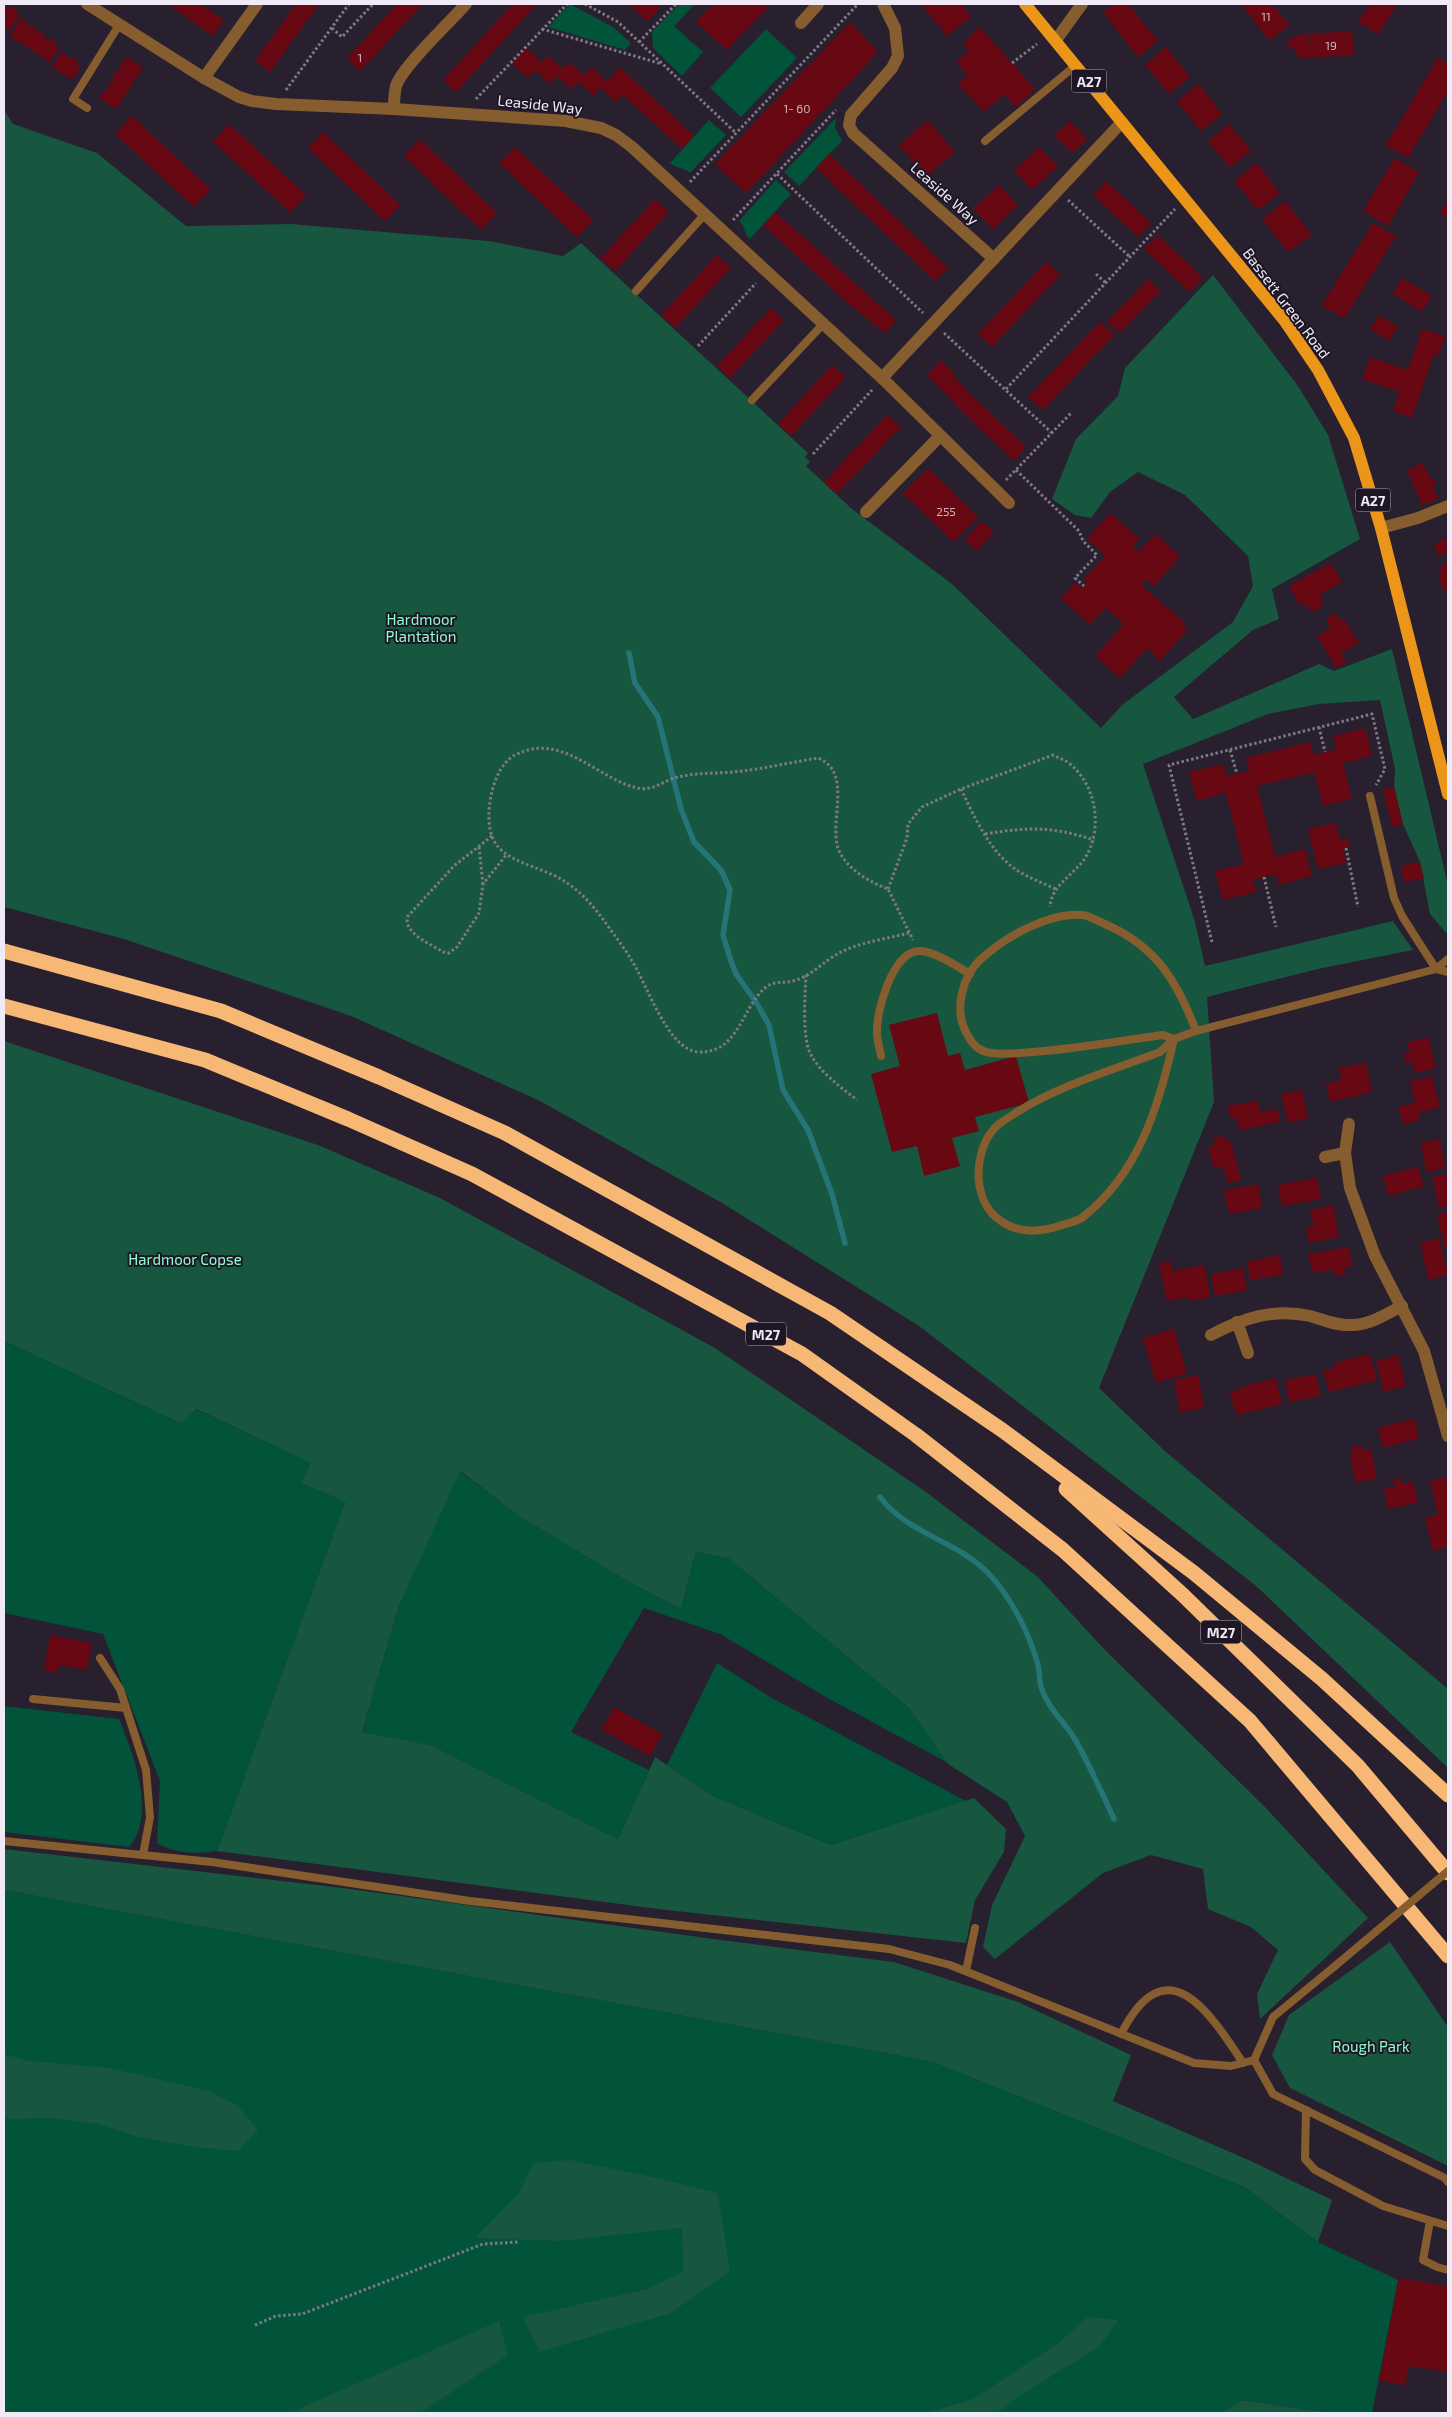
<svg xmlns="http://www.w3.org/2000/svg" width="1452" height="2417" font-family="'Exo 2',sans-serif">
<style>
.green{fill:#01533a}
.forest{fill:#17563f}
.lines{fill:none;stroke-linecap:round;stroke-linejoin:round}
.stream{stroke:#257578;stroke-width:5.5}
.building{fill:#670813}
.path{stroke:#807886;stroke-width:3;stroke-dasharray:2.5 2.5;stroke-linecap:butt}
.lane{stroke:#865d2e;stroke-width:8}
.street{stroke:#865d2e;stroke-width:12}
.primary{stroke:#eb9519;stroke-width:12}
.highway{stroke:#f6b874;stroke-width:15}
.lane-bridge{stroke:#865d2e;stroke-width:8}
.labels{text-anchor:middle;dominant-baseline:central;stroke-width:4;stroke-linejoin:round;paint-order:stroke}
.number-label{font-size:12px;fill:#cdb2bc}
.shield{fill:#1e1625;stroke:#b0aab7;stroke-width:1}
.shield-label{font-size:14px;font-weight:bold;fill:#efeaf5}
.street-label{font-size:15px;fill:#efeaf5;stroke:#1e1625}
.park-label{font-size:15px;fill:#8cfdcd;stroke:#1e1625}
</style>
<rect width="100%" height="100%" fill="#281f2f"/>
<g class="green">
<polygon points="570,4 613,27 631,43 625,50 548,27"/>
<polygon points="679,4 695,4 674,26 703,52 682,76 653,48 652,32"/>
<polygon points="766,29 797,58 741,117 710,88"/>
<polygon points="836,118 835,128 842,141 799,186 784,172"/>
<path d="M709 120 726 135 690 173C684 168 676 168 670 163Z"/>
<path d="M776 180 791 194 750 239C744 234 745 226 739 221Z"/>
<path d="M4 1341 182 1424 195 1409 312 1463 301 1483 345 1502 217 1851C196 1854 176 1854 157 1843L160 1781 103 1634 4 1613Z"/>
<polygon points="459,1471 519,1516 629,1582 681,1609 696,1552 728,1558 909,1708 948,1763 824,1696 720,1634 644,1608 571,1732 649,1770 618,1839 431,1745 362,1732 399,1606"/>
<polygon points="717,1663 772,1698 966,1801 831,1845 715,1797 667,1765"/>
<path d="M4 1706 119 1719C133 1753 157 1815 129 1847L4 1832Z"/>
<polygon points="4,1890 933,2062 1244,2187 1318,2242 1398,2280 1372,2413 1334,2413 1241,2400 1221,2413 4,2413"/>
</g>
<g class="forest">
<polygon points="4,110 13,124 97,153 186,226 291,224 489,241 563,256 581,243 808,453 805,457 810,462 806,466 852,509 952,584 1101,728 1122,705 1233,622 1253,586 1248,556 1185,495 1138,472 1110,492 1091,518 1075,515 1052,499 1076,439 1118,396 1125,368 1213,275 1298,386 1328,435 1360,539 1272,589 1279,619 1253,630 1174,697 1193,719 1319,664 1334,671 1392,649 1448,885 1448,932 1446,933 1430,914 1420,862 1403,824 1394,787 1395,769 1380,700 1319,704 1268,714 1143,764 1195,922 1205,966 1393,921 1413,950 1318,969 1207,997 1214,1102 1099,1388 1165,1451 1448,1689 1448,1768 1255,1585 919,1326 722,1203 540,1101 351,1016 124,939 4,907"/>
<polygon points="4,1041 318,1145 440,1198 715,1348 926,1492 1038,1577 1104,1649 1265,1807 1368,1918 1260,2019 1257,1994 1278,1950 1251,1927 1208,1909 1203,1869 1151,1855 1103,1873 995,1959 983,1947 992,1905 1025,1836 1007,1802 948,1764 909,1708 728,1558 696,1552 681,1609 629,1582 519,1516 460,1471 399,1606 362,1732 431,1745 618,1839 655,1757 715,1797 831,1845 974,1798 1006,1829 1004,1852 975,1900 966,1943 658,1909 217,1851 345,1502 301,1483 311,1463 196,1409 182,1424 4,1341"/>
<polygon points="4,1849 343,1888 721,1940 894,1962 1018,2002 1131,2055 1113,2101 1253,2162 1332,2200 1318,2242 1244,2187 933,2062 4,1890"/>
<polygon points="1390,1942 1448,2027 1448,2166 1290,2088 1272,2055 1289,2015"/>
<polygon points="4,2054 29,2061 110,2068 209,2091 238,2106 258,2130 238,2151 195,2147 139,2137 98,2124 51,2118 9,2119 4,2116"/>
<polygon points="570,2160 644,2175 718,2193 730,2271 671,2313 539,2352 523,2317 647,2289 683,2272 682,2228 560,2241 475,2238 519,2193 533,2163"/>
<polygon points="1087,2317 1118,2320 1100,2346 1016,2398 997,2413 926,2413 973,2399 1057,2344"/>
<polygon points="499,2321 508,2355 420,2413 289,2413"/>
<polygon points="1241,2400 1334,2413 1221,2413"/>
</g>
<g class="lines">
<g class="stream">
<polyline points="629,653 635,683 658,717 681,809 694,842 721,870 730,890 723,935 730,958 736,974 756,1002 769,1025 783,1090 808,1130 832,1194 845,1243"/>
<path d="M880 1497C907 1534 959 1541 990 1575 1012 1599 1029 1633 1038 1665 1040 1672 1039 1680 1041 1687 1048 1709 1065 1722 1076 1741 1090 1766 1102 1793 1114 1819"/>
</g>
</g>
<g class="building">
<polygon points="168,4 200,4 224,20 213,36"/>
<polygon points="296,4 319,4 270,72 255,61"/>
<polygon points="397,4 423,4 360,71 347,58"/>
<polygon points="513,4 537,4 456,92 443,80"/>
<polygon points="628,4 656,4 660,8 647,22"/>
<polygon points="713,4 771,4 727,50 696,22"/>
<polygon points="921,4 961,4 971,17 947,36"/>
<polygon points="1114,4 1128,4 1158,41 1138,57 1103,12"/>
<polygon points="1241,4 1271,4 1290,25 1269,40"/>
<polygon points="1370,4 1390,4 1396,7 1378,34 1358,22"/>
<polygon points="4,6 9,9 11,6 17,9 16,12 20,15 10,30 4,26"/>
<polygon points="21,18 27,22 26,25 30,27 31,25 37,28 36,31 46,35 44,38 49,42 51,38 56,41 54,44 59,48 50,62 10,36"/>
<polygon points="850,22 878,52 746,193 715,164"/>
<polygon points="980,27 1035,89 1016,107 1004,94 984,112 958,84 968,75 956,62 969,50 963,43"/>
<polygon points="1352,31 1354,55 1297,58 1296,48 1288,49 1289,37 1295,37 1295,35 1308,34 1309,50 1309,34"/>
<polygon points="1166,47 1190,77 1169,94 1145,65"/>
<polygon points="526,48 542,62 548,56 563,69 569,62 584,75 592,67 607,81 620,67 694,136 682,149 623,95 616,102 600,88 594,96 578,82 572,89 557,76 550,84 535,70 528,78 512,63"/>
<polygon points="62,51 71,60 73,57 78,60 76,64 81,67 73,80 52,67"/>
<polygon points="127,57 143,68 116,109 99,98 103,91 106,93 110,81 112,83 115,79 112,77 116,71 118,73 120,69 118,68"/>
<polygon points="1438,58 1448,63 1448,91 1408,158 1386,145"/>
<polygon points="1199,84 1222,114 1201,131 1177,101"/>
<polygon points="132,116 210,189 194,207 115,134"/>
<polygon points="928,120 955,152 926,177 899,145"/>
<polygon points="1070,121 1087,139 1072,153 1054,135"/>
<polygon points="229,124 306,195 290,212 213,142"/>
<polygon points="1229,124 1251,151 1230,168 1208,141"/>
<polygon points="323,132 400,205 385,221 308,148"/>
<polygon points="420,139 497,213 481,230 404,156"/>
<polygon points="515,147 593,220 577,237 499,163"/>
<polygon points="1039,147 1058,166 1032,190 1014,171"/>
<polygon points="829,154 948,268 935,281 816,168"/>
<polygon points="1395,158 1419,172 1388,226 1363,211"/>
<polygon points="1257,163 1280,193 1258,210 1234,181"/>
<polygon points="1106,181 1151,223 1138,237 1093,195"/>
<polygon points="999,185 1018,205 993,229 973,209"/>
<polygon points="655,199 669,212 615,271 601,258"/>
<polygon points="1448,200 1448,218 1440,213"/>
<polygon points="1285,201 1312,235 1288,252 1262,219"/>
<polygon points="775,212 896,320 885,333 850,305 763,225"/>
<polygon points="1373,223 1396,236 1344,319 1322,305"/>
<polygon points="1158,235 1203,278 1189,292 1144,249"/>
<polygon points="717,255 731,268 675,328 661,315"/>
<polygon points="1046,262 1060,275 992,347 978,334"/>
<polygon points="1402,278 1432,296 1422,312 1393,294"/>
<polygon points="1148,279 1161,291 1120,333 1107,322"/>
<polygon points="771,308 784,320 730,378 717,366"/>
<polygon points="1379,315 1398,327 1389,341 1370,329"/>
<polygon points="1100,322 1114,335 1043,410 1028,397"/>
<polygon points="1422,329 1445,336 1439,355 1434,354 1412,418 1393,411 1399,392 1362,379 1370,357 1408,370"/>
<polygon points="941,360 955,374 953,376 968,392 1026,447 1014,461 955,405 956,404 927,375"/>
<polygon points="832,365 846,377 791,436 778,424"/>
<polygon points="887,415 901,427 837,494 824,482"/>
<polygon points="1422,463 1431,479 1434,478 1437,484 1433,485 1438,499 1422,505 1407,470"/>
<polygon points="928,468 978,517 953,542 903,493"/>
<polygon points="1110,513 1139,538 1133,546 1139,552 1155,534 1180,556 1154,586 1146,579 1141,585 1185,623 1183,625 1188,629 1160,661 1147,648 1120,678 1095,656 1124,624 1105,608 1090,625 1061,598 1075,582 1082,588 1087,583 1083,580 1105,556 1108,558 1087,539"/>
<polygon points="982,521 994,532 977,551 965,539"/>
<polygon points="1448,538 1448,553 1438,556 1434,544"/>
<polygon points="1331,563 1342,582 1320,594 1323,600 1321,608 1315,611 1308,609 1305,603 1300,606 1289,586"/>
<polygon points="1448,563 1448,589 1443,591 1438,573 1442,572 1440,566"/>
<polygon points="1333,614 1338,616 1341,621 1344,619 1359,643 1341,653 1347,662 1336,668 1317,636 1330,628 1327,622 1328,618"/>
<polygon points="1365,728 1372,756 1343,763 1352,799 1323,806 1314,772 1257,786 1275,857 1305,849 1312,876 1278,885 1276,874 1253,880 1256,892 1223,900 1215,871 1244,864 1226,793 1197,801 1189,772 1223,764 1226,776 1249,771 1246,758 1310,742 1314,755 1325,752 1337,749 1333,736"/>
<polygon points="1394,787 1403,824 1392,827 1383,789"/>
<polygon points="1336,823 1340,840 1348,838 1350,847 1343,848 1346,863 1318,869 1308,829"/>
<polygon points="1420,862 1424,878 1404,882 1401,866"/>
<polygon points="937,1013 948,1056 960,1053 965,1070 1016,1056 1029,1103 975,1117 979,1131 952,1138 960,1166 924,1176 917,1146 892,1152 871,1074 900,1066 889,1025"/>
<polygon points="1428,1037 1436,1068 1415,1073 1412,1062 1406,1063 1404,1054 1410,1053 1407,1043"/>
<polygon points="1366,1063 1372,1092 1330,1102 1326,1084 1342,1080 1339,1068"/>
<polygon points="1432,1076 1440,1107 1418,1113 1420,1120 1403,1124 1398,1107 1415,1103 1410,1081"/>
<polygon points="1302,1090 1308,1118 1288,1123 1281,1094"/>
<polygon points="1258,1101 1260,1112 1278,1109 1280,1122 1239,1130 1237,1118 1231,1119 1228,1106"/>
<polygon points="1225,1136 1226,1142 1231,1141 1241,1180 1228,1183 1223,1166 1214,1168 1208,1147 1215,1145 1213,1138"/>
<polygon points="1440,1139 1445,1168 1426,1172 1421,1143"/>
<polygon points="1418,1167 1424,1186 1388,1196 1383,1176"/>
<polygon points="1448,1174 1448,1206 1439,1208 1432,1177"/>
<polygon points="1317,1178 1321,1199 1282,1206 1278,1185"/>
<polygon points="1258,1184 1262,1208 1229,1214 1224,1190"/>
<polygon points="1333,1205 1339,1237 1309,1243 1306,1229 1314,1227 1310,1210"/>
<polygon points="1448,1212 1448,1246 1444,1247 1437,1215"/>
<polygon points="1439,1238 1448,1275 1429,1280 1420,1243"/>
<polygon points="1349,1247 1352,1267 1344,1268 1345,1275 1334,1276 1333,1270 1312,1272 1308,1254"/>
<polygon points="1280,1255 1283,1275 1250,1280 1247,1262"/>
<polygon points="1170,1261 1172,1271 1204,1265 1211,1297 1190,1301 1189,1297 1167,1301 1159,1263"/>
<polygon points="1243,1268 1247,1290 1215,1296 1211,1274"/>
<polygon points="1174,1329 1187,1373 1156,1383 1143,1338"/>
<polygon points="1370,1354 1377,1380 1329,1392 1323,1371 1335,1368 1334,1363"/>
<polygon points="1398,1355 1406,1386 1384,1392 1376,1361"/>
<polygon points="1316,1374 1321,1396 1289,1402 1285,1380"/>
<polygon points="1198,1375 1204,1408 1180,1412 1174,1380"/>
<polygon points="1276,1378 1282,1404 1236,1415 1230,1392 1244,1388 1243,1386"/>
<polygon points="1414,1419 1419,1438 1383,1448 1378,1428"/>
<polygon points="1361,1445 1363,1451 1371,1449 1377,1478 1356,1483 1350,1455 1353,1454 1351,1447"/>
<polygon points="1448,1477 1448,1547 1433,1551 1425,1518 1438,1515 1430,1481"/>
<polygon points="1401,1478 1403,1484 1413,1482 1418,1502 1389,1509 1384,1489 1395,1487 1393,1480"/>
<polygon points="50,1635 92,1643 87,1670 59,1665 58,1673 44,1670"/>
<polygon points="614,1707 662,1734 650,1756 602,1730"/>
<polygon points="1399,2278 1448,2286 1448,2372 1409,2366 1405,2385 1379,2381"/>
</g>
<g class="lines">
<g class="path">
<polyline points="585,4 618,22 735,132"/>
<polyline points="332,28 342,37 373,4"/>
<polyline points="542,29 662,64"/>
<polyline points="639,42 676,4"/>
<polyline points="1012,63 1037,44"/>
<polyline points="286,90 349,4"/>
<polyline points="476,99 567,4"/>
<polyline points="777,174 923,313"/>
<polyline points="690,182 858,4"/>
<polyline points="1068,200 1130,257"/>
<polyline points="733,220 836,110"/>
<polyline points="1096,274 1106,283"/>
<polyline points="944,333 1052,433"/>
<polyline points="698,346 756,283"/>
<polyline points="1006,389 1175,209"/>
<polyline points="813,454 872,390"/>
<polyline points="1016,470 1079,531 1083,541 1097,555 1075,578 1084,586"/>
<polyline points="1006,480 1072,412"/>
<polyline points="1319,727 1325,752"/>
<polyline points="1230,750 1237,774"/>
<path d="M961 789C976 820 992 858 1025 875 1035 880 1046 885 1056 889"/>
<path d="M985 834C1029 827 1051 826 1094 840"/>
<path d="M492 836 455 865 408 916C402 933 431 944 443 952L449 953 457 947 479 913 483 884 507 854"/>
<polyline points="479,847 483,884"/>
<polyline points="1346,848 1358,907"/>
<polyline points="1264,877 1276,927"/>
<path d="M888 889 907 838 908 824 922 807 961 789 1053 755C1059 758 1065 760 1070 764 1097 786 1103 830 1085 858 1074 875 1051 885 1050 907"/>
<path d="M909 933C886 939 860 942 839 953 824 961 810 977 793 981 783 984 775 980 766 987 741 1008 739 1053 699 1052 668 1051 647 984 632 961 625 949 616 937 607 925 594 906 579 889 559 878 538 866 504 862 493 839 483 816 492 767 515 755 561 731 596 778 637 788 653 792 664 780 678 777 699 772 721 774 742 771 767 768 793 762 818 758 853 772 829 820 838 848 845 868 869 882 888 889L913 940"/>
<polyline points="1212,942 1169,765 1372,714 1385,769 1376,785"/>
<path d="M806 975C805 994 802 1036 810 1053 820 1073 841 1087 857 1100"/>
<polyline points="255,2325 276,2316 302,2314 483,2244 519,2242"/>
</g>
<g class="lane">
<polyline points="87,108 73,99 119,25"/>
<polyline points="985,141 1076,65"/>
<polyline points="636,291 705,214"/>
<polyline points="752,400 823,324"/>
<polyline points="1370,796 1394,898 1402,916 1436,969 1448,972"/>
<path d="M1174 1039C1159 1106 1139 1173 1083 1217 1078 1221 1069 1223 1062 1225 1042 1232 1019 1234 1001 1221 972 1202 973 1154 993 1130 997 1124 1005 1120 1011 1116 1056 1086 1110 1071 1160 1052L1174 1039 1196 1031 1436 969 1448 959"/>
<path d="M1174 1039 1163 1035C1131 1039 1006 1061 983 1051 974 1047 970 1040 966 1032 954 1010 962 976 981 959 1005 937 1049 912 1083 915 1090 916 1100 922 1107 925 1157 947 1178 983 1196 1031"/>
<path d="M881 1056C880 1049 877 1041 877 1033 876 1011 893 949 921 951 938 953 956 966 970 974"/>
<polyline points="100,1658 120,1689 146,1770 150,1817 143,1855"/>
<polyline points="33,1699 126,1708"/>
<polyline points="4,1841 212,1862 470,1901 889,1949 950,1965 1194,2063 1231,2066 1254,2060"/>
<polyline points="1335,1966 1273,2017 1254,2060 1273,2094 1445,2178 1448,2182"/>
<polyline points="966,1971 975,1928"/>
<path d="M1121 2034C1166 1945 1209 2011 1243 2063"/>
<polyline points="1306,2110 1305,2159 1315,2170 1383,2206 1448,2226"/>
<polyline points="1430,2221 1423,2260 1437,2267 1448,2270"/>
</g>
<g class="street">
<polyline points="87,4 204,78 239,97 252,101 276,104 394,109 566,121 601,128 616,135 632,147 882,378 1009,503"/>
<polyline points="883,4 895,28 898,56 892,68 851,115 849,125 853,133 994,259"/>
<polyline points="801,23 818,4"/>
<polyline points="1056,40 1082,4"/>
<polyline points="204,78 257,4"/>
<path d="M394 109C394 101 394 94 396 86 403 66 450 22 466 4"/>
<polyline points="882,378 1122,122"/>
<polyline points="866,512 940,436"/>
<polyline points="1381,528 1418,518 1448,506"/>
<polyline points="1349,1124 1345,1153 1350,1188 1375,1256 1424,1351 1448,1436"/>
<polyline points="1325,1157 1345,1153"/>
<polyline points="1237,1322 1248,1353"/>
<path d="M1211 1335C1243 1318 1274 1308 1310 1316 1324 1320 1337 1326 1352 1325 1370 1325 1386 1314 1402 1306"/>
</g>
<polyline class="primary" points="1025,4 1284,320 1318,370 1354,438 1381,528 1448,794"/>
<g class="highway">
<polyline points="4,951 221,1011 379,1077 505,1133 830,1313 1002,1430 1194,1573 1322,1679 1448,1795"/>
<polyline points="4,1006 205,1060 348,1119 472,1174 802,1354 916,1435 1063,1550 1250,1721 1448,1956"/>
<polyline points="1066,1489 1183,1595 1358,1766 1448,1873"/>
</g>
<polyline class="lane-bridge" points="1335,1966 1448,1871"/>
</g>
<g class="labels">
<g class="number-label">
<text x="1266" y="16">11</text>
<text x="1331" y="45">19</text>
<text x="360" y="57">1</text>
<text x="797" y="108">1- 60</text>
<text x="946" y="511">255</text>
</g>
<g class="shield">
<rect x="1071.5" y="69.5" width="35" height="23" rx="4"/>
<rect x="1355.5" y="488.5" width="35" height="23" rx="4"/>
<rect x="746" y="1322.5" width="40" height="23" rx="4"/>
<rect x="1201" y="1620.5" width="40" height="23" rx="4"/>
</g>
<g class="shield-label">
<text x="1089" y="81">A27</text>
<text x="1373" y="500">A27</text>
<text x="766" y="1334">M27</text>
<text x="1221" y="1632">M27</text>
</g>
<g class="street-label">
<text transform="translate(540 104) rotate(6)">Leaside Way</text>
<text transform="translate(945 193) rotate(42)">Leaside Way</text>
<text transform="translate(1287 303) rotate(53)">Bassett Green Road</text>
</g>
<g class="park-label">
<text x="421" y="619">Hardmoor<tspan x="421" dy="17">Plantation</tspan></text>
<text x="185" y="1259">Hardmoor Copse</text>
<text x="1371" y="2046">Rough Park</text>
</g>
</g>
<rect width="1452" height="2417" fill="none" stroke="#efeaf5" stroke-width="10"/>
</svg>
